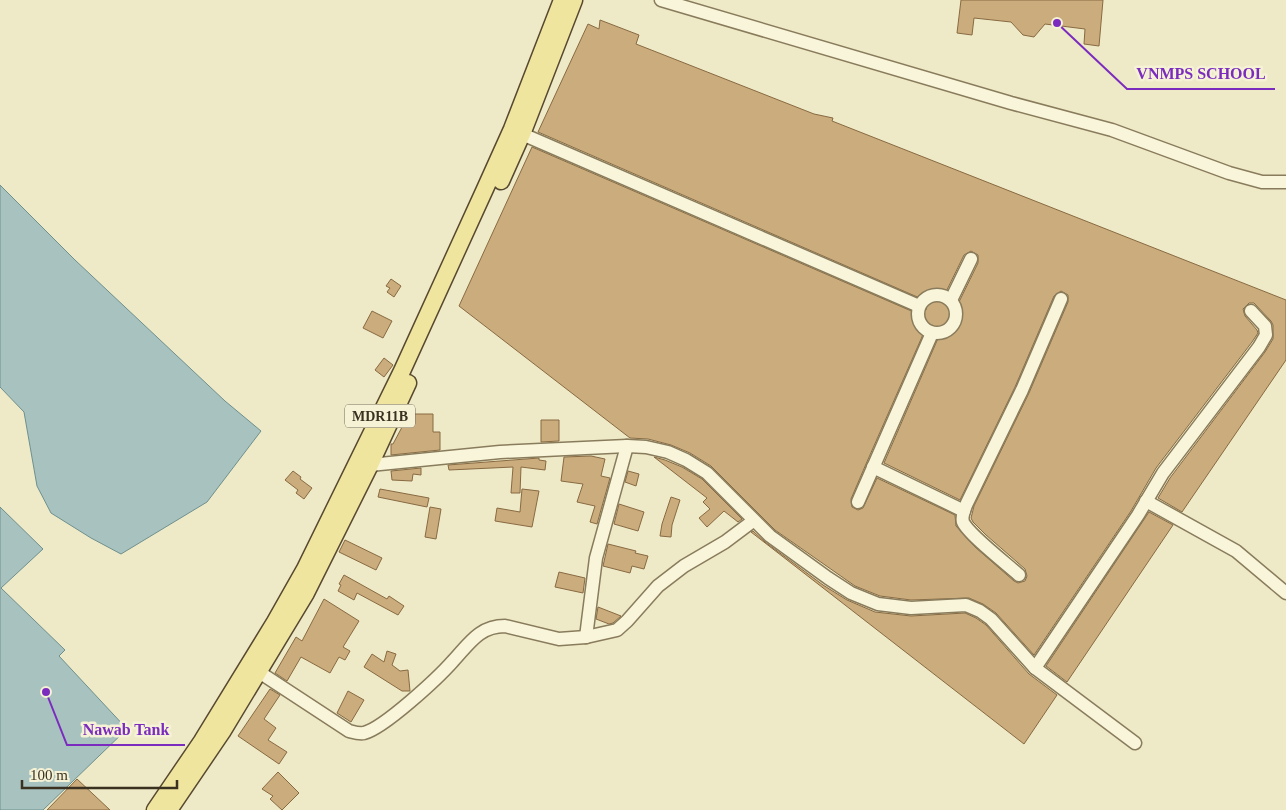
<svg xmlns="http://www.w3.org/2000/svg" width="1286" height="810" font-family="Georgia,serif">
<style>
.water{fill:#a8c2bf;stroke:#6e908e}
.building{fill:#cbac7d;stroke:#886a42;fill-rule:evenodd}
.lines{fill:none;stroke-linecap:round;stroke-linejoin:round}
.minor-casing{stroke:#897c5c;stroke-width:15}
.major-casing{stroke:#574930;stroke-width:19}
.minor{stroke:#f9f5da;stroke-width:12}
.major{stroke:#f0e59f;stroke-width:16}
.labels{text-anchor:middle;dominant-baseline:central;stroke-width:5;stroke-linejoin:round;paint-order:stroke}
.shield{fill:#f5f2d6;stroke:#726b57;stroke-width:1}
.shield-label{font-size:14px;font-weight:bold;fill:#3a3120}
.leader{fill:none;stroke:#7b2cbf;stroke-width:2}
.callout-dot{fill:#7b2cbf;stroke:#f5f2d6;stroke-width:2}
.callout-label{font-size:16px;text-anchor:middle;font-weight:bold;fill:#7b2cbf;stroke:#f5f2d6;stroke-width:5;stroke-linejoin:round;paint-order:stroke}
</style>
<rect width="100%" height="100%" fill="#eee9c6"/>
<g class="water">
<polygon points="0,185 75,260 225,401 261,431 207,502 121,554 91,538 51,513 37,486 24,412 0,387"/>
<polygon points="0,507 43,549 1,588 65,650 59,656 127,729 43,810 0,810"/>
</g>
<g class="building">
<polygon points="961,0 1103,0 1099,46 1084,44 1085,29 1045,24 1034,37 1023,35 1011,22 974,18 972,35 957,33"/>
<path d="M600 20 639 35 636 44 814 114 833 118 832 121 1286 300V360L1182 512 1158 498 1170 478 1265 352 1273 339V325L1271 321 1254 303H1249L1243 309 1245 316 1257 330 1258 333 1252 342 1156 468 1131 511 1034 655 996 613 983 604 969 598 911 600 880 596 855 586 775 530 711 466 690 453 671 445 648 439 630 438 459 306 532 147 916 313 920 314 926 310 927 305 922 299 538 132 588 24 599 29ZM971 251 978 255V263L958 304 952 308 948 307 944 304V296L964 255ZM1061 291 1068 295V302L1029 393 974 506 971 518 973 522 986 535 1025 569 1027 576 1025 581 1018 583 1014 581 975 547 956 526 955 515 877 478 863 508 858 510 852 507 851 499 866 464 925 330 932 325 939 329V336L884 463 960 500 1015 387 1054 296Z"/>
<polygon points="391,279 401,286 394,297 387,292 390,288 386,286"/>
<polygon points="372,311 392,321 383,338 363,328"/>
<polygon points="384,358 393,365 384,377 375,370"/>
<polygon points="409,414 433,414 433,432 440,432 440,450 391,455 391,444 393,444"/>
<polygon points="541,420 559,420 559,441 541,442"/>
<polygon points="591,456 605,459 601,476 610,478 597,524 590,522 595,506 577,502 583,484 561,481 564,457"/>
<polygon points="654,457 665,460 682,467 702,479 742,519 738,522 724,511 707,527 699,518 710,509 703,502 707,498"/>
<polygon points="539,458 539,460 546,461 545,470 521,467 520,493 511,493 513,467 449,470 448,465"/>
<polygon points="421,468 421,475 413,474 412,481 392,480 391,471"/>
<polygon points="293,471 301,477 300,479 312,488 304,499 296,493 298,490 285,480"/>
<polygon points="628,471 639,474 636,486 625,482"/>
<polygon points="380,489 429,498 427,507 378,497"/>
<polygon points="522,489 539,491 532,527 495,521 497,508 520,512"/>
<polygon points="671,497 680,500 672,525 671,537 660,536 662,524"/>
<polygon points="619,504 644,512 638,531 614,524"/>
<polygon points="430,507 441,509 436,539 425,537"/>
<polygon points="1149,512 1173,525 1067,682 1046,666"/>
<polygon points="753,531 765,542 823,585 847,600 875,612 911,616 965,613 976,618 986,625 1029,674 1057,695 1024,744 751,532"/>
<polygon points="345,540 382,558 376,570 339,552"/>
<polygon points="608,544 636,551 635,553 648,556 644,569 632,566 630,573 603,566"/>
<polygon points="559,572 585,578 583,593 555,587"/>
<polygon points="344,575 387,599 389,596 404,606 398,615 357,593 354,600 338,591 341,585 339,584"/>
<polygon points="324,599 359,621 343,647 350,651 345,660 339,657 330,673 301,657 287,681 275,673 296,637 302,641"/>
<polygon points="598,607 621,616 613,623 609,624 596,619"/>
<polygon points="387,651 396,654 392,665 400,671 408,670 410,691 402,691 364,667 372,654 384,662"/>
<polygon points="270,689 280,695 264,719 276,728 268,740 287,752 279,764 238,736"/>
<polygon points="348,691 364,700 351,722 337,713"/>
<polygon points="278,772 299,793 282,810 270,799 273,796 262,789"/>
<polygon points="77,779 110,810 47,810"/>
</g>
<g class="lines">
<g class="minor-casing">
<g id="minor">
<polyline points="661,0 1011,103 1112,130 1229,173 1262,182 1286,182"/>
<polyline points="522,134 919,306"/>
<circle cx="937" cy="314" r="19"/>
<polyline points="951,300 971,259"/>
<polyline points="370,465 500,452 627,446 646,447 668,452 686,460 707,473 770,536 828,578 851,593 878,604 911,608 966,605 980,611 991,619 1035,668 1135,743"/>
<polyline points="873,467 964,511"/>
<polyline points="1146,501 1236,551 1286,593"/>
<polyline points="858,502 932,333"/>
<path d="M1019 575C1008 565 968 534 963 522 961 516 965 508 967 503L1022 390 1061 299"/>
<polyline points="586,637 596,558 627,446"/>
<polyline points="1035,668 1138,515 1163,473 1259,347 1266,335 1265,326 1251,311"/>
<path d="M259 672 349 731C353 732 359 734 364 733 384 728 438 678 453 661 469 644 479 626 505 626L559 639 586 637 617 630 627 621 658 586 684 566 725 542 753 521"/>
</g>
</g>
<g class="major-casing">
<g id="major">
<polyline points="501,181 522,134 574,0"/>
<polyline points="155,810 202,741 275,622 305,569 402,371 485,189 512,129 562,0"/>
<polyline points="169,810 222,732 306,593 370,465 408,383"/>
</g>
</g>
<use href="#minor" class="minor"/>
<use href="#major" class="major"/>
</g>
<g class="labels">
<rect class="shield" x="345" y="404.5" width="70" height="23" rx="4"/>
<g class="shield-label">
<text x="380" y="416">MDR11B</text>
</g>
</g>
<path class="leader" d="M1057 23L1127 89H1275M46 692L67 745H185"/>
<g class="callout-dot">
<circle cx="1057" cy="23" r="5"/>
<circle cx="46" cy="692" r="5"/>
</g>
<g class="callout-label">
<text x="1201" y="79">VNMPS SCHOOL</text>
<text x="126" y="735">Nawab Tank</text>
</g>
<path d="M22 780v8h155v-8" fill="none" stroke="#3a3120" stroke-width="2.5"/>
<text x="30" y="780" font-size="15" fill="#3a3120" stroke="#f5f2d6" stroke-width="4" paint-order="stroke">100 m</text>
</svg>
